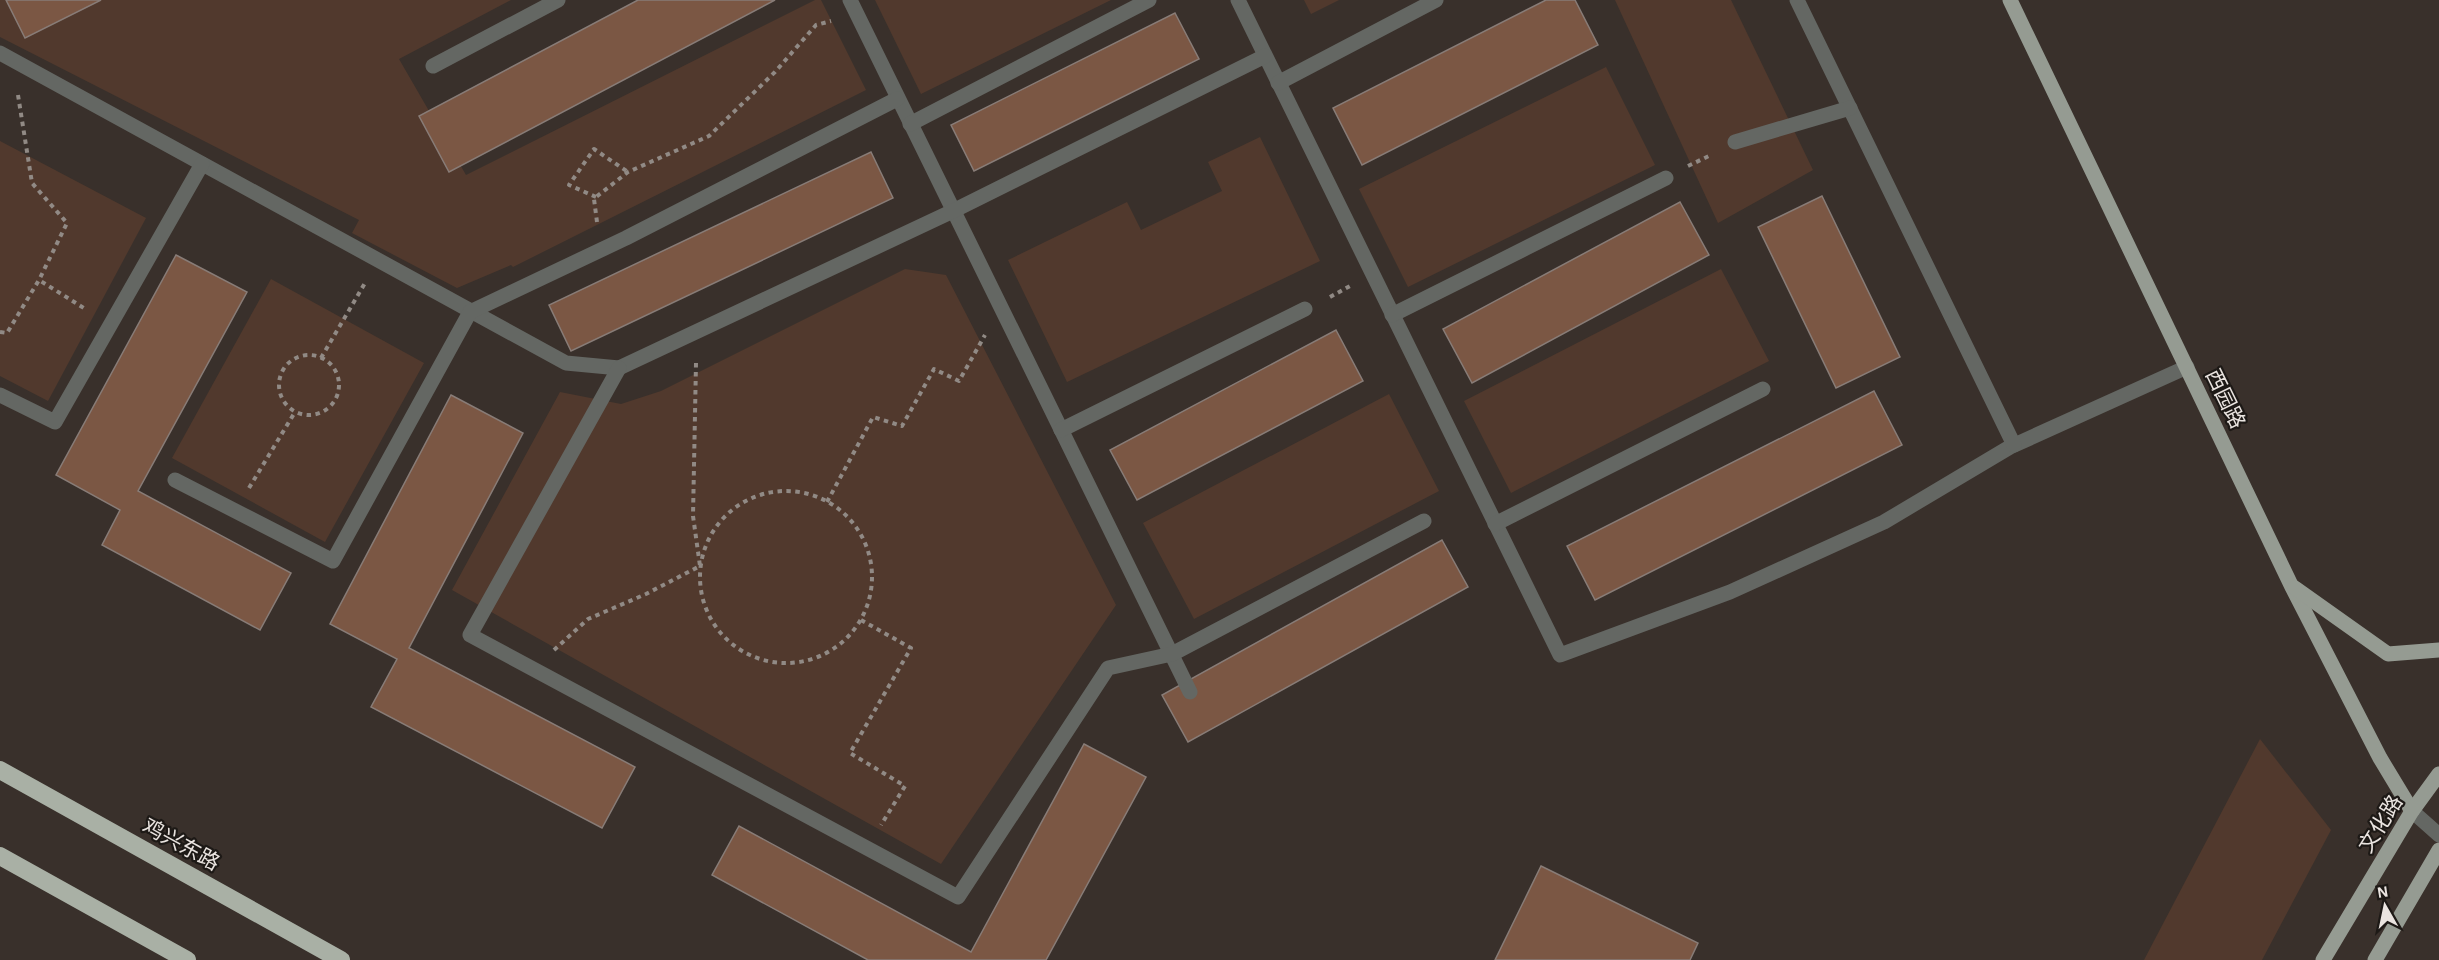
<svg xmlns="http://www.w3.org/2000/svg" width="2439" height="960" font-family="'Alegreya Sans','Noto Sans SC',sans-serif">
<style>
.green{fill:#51392d}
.building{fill:#7b5744;stroke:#887c77;stroke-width:1.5}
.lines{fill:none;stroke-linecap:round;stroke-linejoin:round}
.path{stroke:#918a85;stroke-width:4;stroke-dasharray:4.5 4.5;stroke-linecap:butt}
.minor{stroke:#646763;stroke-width:15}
.major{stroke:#959b92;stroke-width:15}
.highway{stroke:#a9b0a5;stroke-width:18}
.labels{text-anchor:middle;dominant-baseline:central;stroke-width:4.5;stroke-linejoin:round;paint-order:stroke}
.street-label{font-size:21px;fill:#eae4e0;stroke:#1d1916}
</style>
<rect width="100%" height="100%" fill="#39302b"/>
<g class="green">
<polygon points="0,0 6,0 25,38 101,0 511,0 399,59 466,175 815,0 821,0 866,90 513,267 511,265 457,288 352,233 359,220 0,37"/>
<polygon points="875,0 1111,0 921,94"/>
<polygon points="1304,0 1339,0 1311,14"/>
<polygon points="1615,0 1731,0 1813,170 1718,223"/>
<polygon points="1606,67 1655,165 1408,287 1359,189"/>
<polygon points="1260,137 1320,261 1067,382 1008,260 1127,202 1141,230 1222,191 1208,162"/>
<polygon points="0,141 146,218 48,401 0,376"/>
<polygon points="905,269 946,275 1116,605 941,864 452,590 560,392 621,404 661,391"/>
<polygon points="1721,269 1769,361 1511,493 1464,401"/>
<polygon points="271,279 424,363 325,542 172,458"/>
<polygon points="1389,394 1439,491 1194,619 1143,523"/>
<polygon points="2260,739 2331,830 2262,960 2144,960"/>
</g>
<g class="building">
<polygon points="6,0 101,0 25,38"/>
<polygon points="638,0 775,0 449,172 419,116"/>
<polygon points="1546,0 1575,0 1598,45 1362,165 1333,108"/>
<polygon points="1175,13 1199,59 974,171 951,125"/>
<polygon points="871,152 893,198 571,351 549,305"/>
<polygon points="1822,196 1900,357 1836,388 1758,227"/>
<polygon points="1680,202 1709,255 1472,383 1443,329"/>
<polygon points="176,255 247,292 138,491 291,573 260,630 102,545 120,510 56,475"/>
<polygon points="1336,330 1363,381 1137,500 1110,450"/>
<polygon points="1874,391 1902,445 1595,600 1567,546"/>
<polygon points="451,395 523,433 409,648 635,767 602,828 371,707 397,659 330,624"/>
<polygon points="1442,540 1468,587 1188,742 1162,695"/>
<polygon points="1084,744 1146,777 1046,960 868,960 712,875 739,826 971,952"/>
<polygon points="1541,866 1698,943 1690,960 1495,960"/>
</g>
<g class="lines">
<g class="path">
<polyline points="18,95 32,183 67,223 39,280"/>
<polyline points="1688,166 1711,155"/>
<polyline points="596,197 569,185 594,149 628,172"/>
<polyline points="597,222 594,199 596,197 628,172 709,136 775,72 816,25 831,21"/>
<polyline points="1330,297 1350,286"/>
<polyline points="0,332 7,333 39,280 87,310"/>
<circle cx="309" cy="385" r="30"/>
<polyline points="321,358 365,283"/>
<polyline points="249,488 295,412"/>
<circle cx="786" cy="577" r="86"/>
<polyline points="827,502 873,417 902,426 934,369 959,381 985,335"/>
<polyline points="861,620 911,648 850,753 905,786 881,825"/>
<polyline points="554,650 588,619 646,594 700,566 693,516 696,363"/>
</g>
<g class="minor">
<polyline points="850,0 1190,692"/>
<polyline points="1238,0 1560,655 1730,592 1884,522 2010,447 2187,367"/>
<polyline points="1797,0 2014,445"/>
<polyline points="0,53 566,363 619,368 953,211 1265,56"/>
<polyline points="433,66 558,0"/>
<polyline points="1278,83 1436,0"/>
<polyline points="910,124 1149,0"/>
<polyline points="1735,142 1850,108"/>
<polyline points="1392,315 1666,178"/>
<polyline points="619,368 470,635 958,897 1108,668 1172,654 1424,521"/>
<polyline points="0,395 55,422 202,164"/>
<polyline points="1061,430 1305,309"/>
<polyline points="175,480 333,561 470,312 626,238 897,99"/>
<polyline points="1495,524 1763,389"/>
<polyline points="2412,811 2439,835"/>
</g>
<g class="major">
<polyline points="2010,0 2292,587 2380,758 2412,811"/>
<polyline points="2295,588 2388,654 2439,650"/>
<polyline points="2323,960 2412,811 2439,774"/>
<polyline points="2375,960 2439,850"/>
</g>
<g class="highway">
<polyline points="0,770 341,960"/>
<polyline points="0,856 187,960"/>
</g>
</g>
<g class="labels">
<g class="street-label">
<text transform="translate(2225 399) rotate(64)">西园路</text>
<text transform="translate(2381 824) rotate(-58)">文化路</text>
<text transform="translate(181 845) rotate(29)">鸡兴东路</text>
</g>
</g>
<g transform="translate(2385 906) rotate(351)" stroke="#1d1916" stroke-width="4.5" paint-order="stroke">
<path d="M0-4.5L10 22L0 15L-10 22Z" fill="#eae4e0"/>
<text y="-9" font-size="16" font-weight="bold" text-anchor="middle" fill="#eae4e0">N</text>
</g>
</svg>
